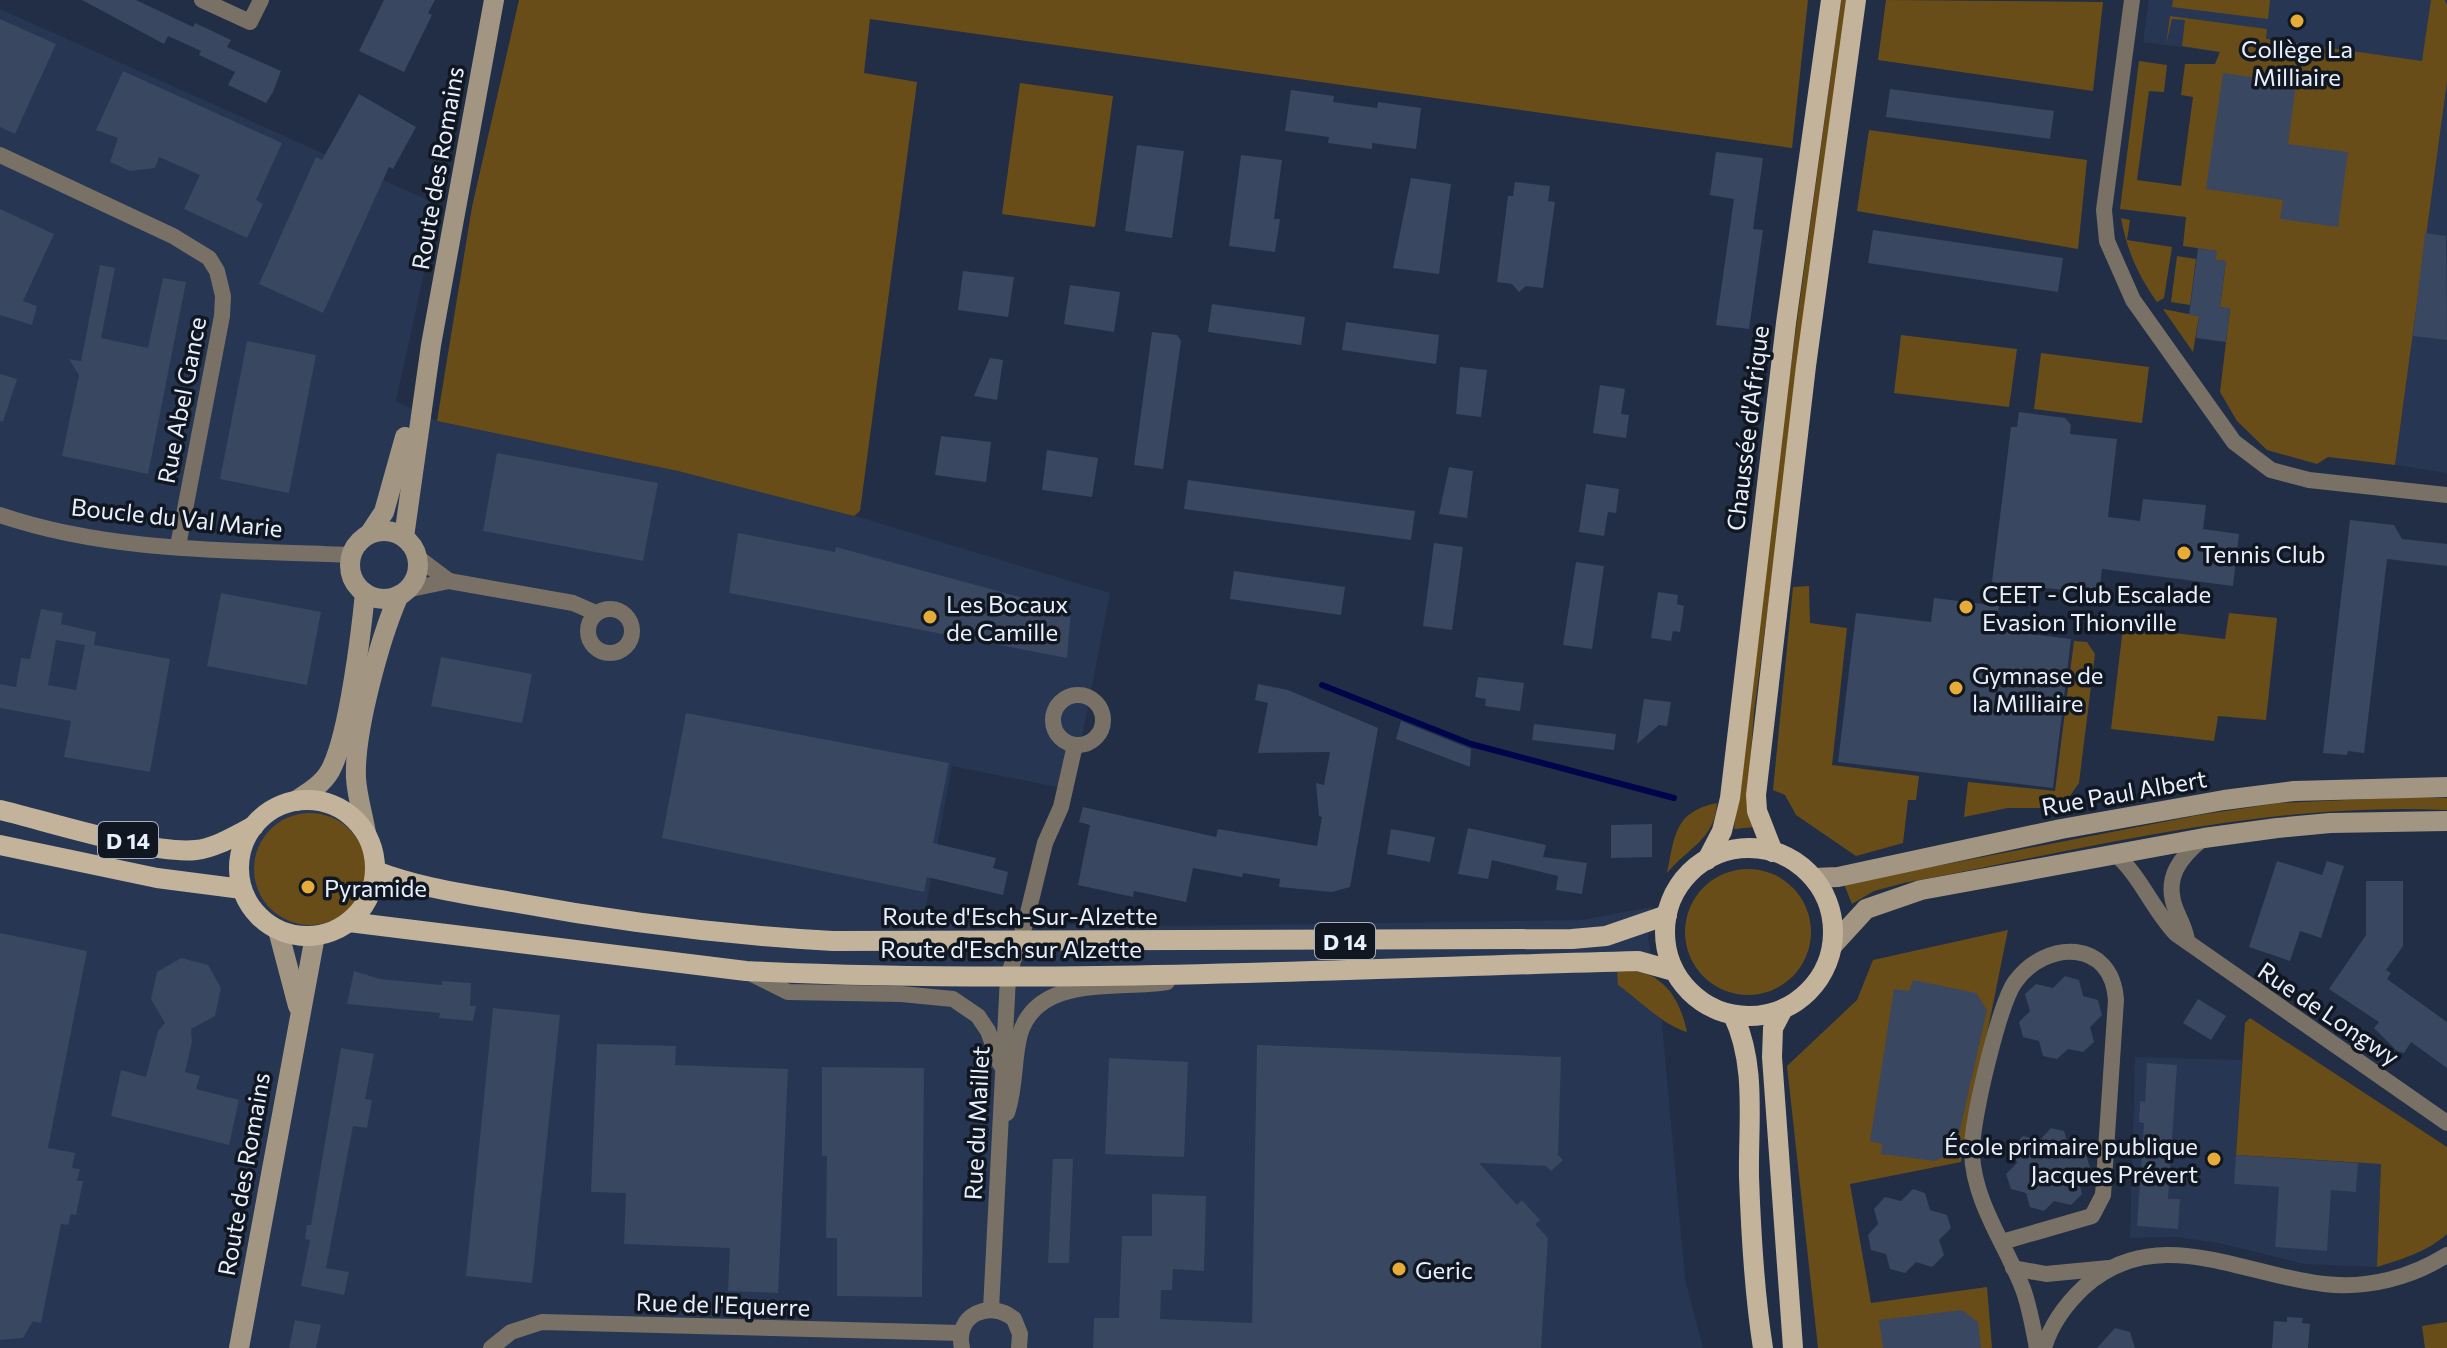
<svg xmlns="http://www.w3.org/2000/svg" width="2447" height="1348" font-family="Commissioner,sans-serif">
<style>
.built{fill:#263653}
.green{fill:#694d19}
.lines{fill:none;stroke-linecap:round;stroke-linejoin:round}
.stream{stroke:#00044b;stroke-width:6}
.building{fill:#394760;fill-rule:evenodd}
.street{stroke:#797165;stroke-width:16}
.secondary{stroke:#a29683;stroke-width:20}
.primary{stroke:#c3b39a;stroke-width:20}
.poi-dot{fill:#e7ac37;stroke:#111721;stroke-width:3}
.labels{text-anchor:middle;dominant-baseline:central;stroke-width:7;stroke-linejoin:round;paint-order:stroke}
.shield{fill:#111721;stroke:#a8afbb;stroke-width:2}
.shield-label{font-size:22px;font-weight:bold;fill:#e9f0fd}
.poi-label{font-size:24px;fill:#e9f0fd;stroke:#111721;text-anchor:start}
.street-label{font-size:24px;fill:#e9f0fd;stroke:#111721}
</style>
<rect width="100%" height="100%" fill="#212e45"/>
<g class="built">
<polygon points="2149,0 2447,0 2447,473 2395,465 2447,82 2143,42"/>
<polygon points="0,9 439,205 396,401 437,421 678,471 826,507 1110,593 1072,790 952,766 923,923 1178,926 1581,920 1651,907 1648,938 1660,1001 1685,1279 1703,1348 0,1348"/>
<polygon points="2135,1057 2242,1060 2236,1155 2381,1164 2377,1267 2304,1264 2219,1243 2176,1237 2130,1238"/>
</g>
<g class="green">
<polygon points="519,0 1808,0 1792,148 870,19 864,73 917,82 860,511 854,516 678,471 437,421 472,207"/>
<polygon points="1841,0 1848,0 1754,713 1748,789 1755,827 1734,829 1765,555"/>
<polygon points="1886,0 2103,2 2093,91 1878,60"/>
<polygon points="2173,0 2270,0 2268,19 2172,7"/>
<polygon points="2431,0 2445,0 2447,5 2447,82 2395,465 2328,457 2317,464 2267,450 2237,421 2220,392 2230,309 2220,307 2226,261 2216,260 2216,251 2183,246 2186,217 2120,209 2139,61 2167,65 2164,92 2149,91 2137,180 2181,186 2193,97 2181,95 2185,64 2215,64 2220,52 2182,46 2185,20 2172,19 2166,45 2170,16 2267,29 2266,39 2422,61"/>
<polygon points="1020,83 1113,96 1095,227 1002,214"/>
<polygon points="1869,130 2087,160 2078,249 1857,211"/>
<path d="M2121 218 2130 220 2127 240 2172 247 2164 298 2157 302C2138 275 2127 251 2121 218Z"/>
<polygon points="2177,256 2196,259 2190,305 2171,302"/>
<polygon points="2163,309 2199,316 2193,352"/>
<polygon points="1901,335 2017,349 2009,407 1894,393"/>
<polygon points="2041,353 2149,367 2142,423 2034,409"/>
<polygon points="1809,586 1810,623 1847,628 1832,765 1919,776 1916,800 1908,800 1903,843 1856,856 1796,815 1785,795 1773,790 1793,587"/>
<polygon points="2229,613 2277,618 2266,720 2218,716 2214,741 2111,729 2123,627 2225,639"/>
<polygon points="2074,641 2087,642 2095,654 2079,783 2065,803 2044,808 2008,808 1964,817 1968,782 2055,791"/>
<path d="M2414 797 2447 798V810C2265 801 2082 850 1904 883L1874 891 1852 904 1844 884 2199 815 2279 803Z"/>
<path d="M1717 803C1715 839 1688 848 1667 873 1675 835 1674 812 1717 803Z"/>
<circle cx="310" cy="869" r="56"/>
<circle cx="1748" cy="932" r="63"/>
<polygon points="2008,930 1961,1162 1850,1184 1871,1303 1987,1287 1992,1348 1818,1348 1787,1066 1857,1000 1873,960"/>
<path d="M1617 971C1659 967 1679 994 1687 1032 1661 1024 1641 1001 1618 985Z"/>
<path d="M2250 1018 2447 1147V1234C2427 1252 2402 1259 2377 1267L2381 1164 2236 1155 2245 1023Z"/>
<polygon points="2447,1322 2447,1348 2425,1348 2422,1326"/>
</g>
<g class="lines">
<polyline class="stream" points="1322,685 1471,744 1674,798"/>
</g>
<g class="building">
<polygon points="82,0 136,0 193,27 195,23 231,40 227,47 281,71 273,92 266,103 228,85 235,72 199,55 201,51 168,36 164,44"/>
<polygon points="384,0 435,0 428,13 432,15 404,72 359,51"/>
<polygon points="0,19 56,44 15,134 0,127"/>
<polygon points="123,71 282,143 256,200 263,204 247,238 184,209 200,175 159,157 155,168 130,171 110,162 118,138 96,130"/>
<polygon points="2223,73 2296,83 2288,144 2348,152 2338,227 2280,219 2283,200 2206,189"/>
<polygon points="1890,89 2054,111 2050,139 1886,117"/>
<polygon points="1291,90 1334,96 1333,102 1377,108 1378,102 1421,108 1416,149 1372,143 1372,149 1328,143 1329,137 1285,131"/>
<polygon points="359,94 416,127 393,169 389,167 323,313 259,284 316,157 322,160"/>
<polygon points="1137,145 1184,151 1172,238 1125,231"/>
<polygon points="1716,152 1763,158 1753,229 1763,230 1749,329 1716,325 1734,199 1710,195"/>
<polygon points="1241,155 1282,160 1274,219 1280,219 1275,252 1229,246"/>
<polygon points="1411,178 1451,184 1439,274 1393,268"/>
<polygon points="1515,182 1550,186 1548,201 1555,202 1543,288 1526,286 1519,292 1512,284 1497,282 1508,196 1513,196"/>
<polygon points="0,209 54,234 23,301 37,306 32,325 0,315"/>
<polygon points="1873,230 2063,258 2058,292 1868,263"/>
<polygon points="2425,233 2446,236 2447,340 2413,336"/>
<polygon points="2198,248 2217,251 2216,260 2226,261 2220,307 2230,308 2226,342 2196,338 2199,316 2189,315"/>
<polygon points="100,265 115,268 101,338 148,348 163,278 186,282 148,474 62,456 79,375 69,359 81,361"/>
<polygon points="963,271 1014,277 1008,317 958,310"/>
<polygon points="1070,285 1120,292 1114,332 1064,324"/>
<polygon points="1212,304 1305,317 1301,345 1208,332"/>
<polygon points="1346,322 1439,335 1436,364 1342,350"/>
<polygon points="1152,332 1177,335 1181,341 1163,469 1134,465"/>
<polygon points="247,341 316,355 289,493 220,479"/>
<polygon points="990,358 1003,360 997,400 974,396"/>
<polygon points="1460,367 1487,370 1481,417 1456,414"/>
<polygon points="0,374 17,379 3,422 0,421"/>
<polygon points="1600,385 1625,389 1621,414 1629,415 1626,438 1593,433"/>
<polygon points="2019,412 2065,418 2071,425 2070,434 2117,439 2108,517 2140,521 2143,499 2206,505 2203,529 2239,534 2233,586 2102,569 2099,594 1992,582 2011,427 2017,427"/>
<polygon points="941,436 991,442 986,482 935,475"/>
<polygon points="1047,450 1098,458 1092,497 1042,490"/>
<polygon points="497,453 658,483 643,561 483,531"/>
<polygon points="1449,467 1473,471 1467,518 1439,514"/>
<polygon points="1188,480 1415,511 1411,540 1184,509"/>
<polygon points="1586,484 1619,489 1616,513 1608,512 1604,536 1579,532"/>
<polygon points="2350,520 2394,525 2402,539 2447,544 2447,566 2387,559 2364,753 2348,751 2347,755 2323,753"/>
<polygon points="738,533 835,552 836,547 1071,611 1067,658 729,593"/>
<polygon points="1434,543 1463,547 1452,630 1423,626"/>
<polygon points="1576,562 1604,566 1592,649 1563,645"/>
<polygon points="1234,571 1345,587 1341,615 1230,599"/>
<polygon points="1658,592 1678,595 1677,604 1684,606 1680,632 1673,631 1671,641 1651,638"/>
<polygon points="221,593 321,612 307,685 207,666"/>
<polygon points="1934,598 1999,606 1996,630 2071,639 2053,788 1838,762 1856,613 1931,622"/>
<path d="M41 609 63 613 61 624 96 632 94 645 170 659 150 772 64 757 71 721 0 708V684L16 687 21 658 30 659ZM56 640 85 645 76 690 48 685Z"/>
<polygon points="441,657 532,674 522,723 431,706"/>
<polygon points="1478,677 1524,683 1520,711 1485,706 1486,699 1475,697"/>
<polygon points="1258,684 1288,690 1378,728 1350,887 1332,892 1279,887 1280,879 1243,873 1242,877 1193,868 1186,902 1134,891 1133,897 1078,885 1090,825 1079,822 1083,807 1216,837 1218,829 1317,846 1322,817 1319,816 1316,783 1324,785 1330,752 1258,753 1268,703 1255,700"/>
<polygon points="1644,699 1671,702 1667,726 1659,725 1637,744"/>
<polygon points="686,713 949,763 933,843 996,858 993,868 1008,872 1003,895 927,877 924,892 662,838"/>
<polygon points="1401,721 1471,749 1470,767 1396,739"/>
<polygon points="1534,724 1616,734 1614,750 1532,740"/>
<polygon points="1652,824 1652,857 1611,858 1611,825"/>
<polygon points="1468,828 1546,845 1543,857 1587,863 1582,894 1556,890 1558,876 1492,860 1488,879 1458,874"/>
<polygon points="1391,829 1435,837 1430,862 1387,854"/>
<polygon points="2277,861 2322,875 2327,861 2344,866 2321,938 2300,931 2290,961 2249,947"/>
<polygon points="2366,881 2403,881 2403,946 2386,970 2391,973 2387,979 2447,1022 2447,1068 2411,1042 2404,1053 2397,1051 2374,1028 2379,1022 2329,989 2366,935"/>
<polygon points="0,933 87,951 48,1148 75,1153 72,1168 80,1169 77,1181 83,1181 76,1215 71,1214 68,1225 61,1224 41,1323 33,1321 23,1338 0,1340"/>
<polygon points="181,958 208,965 221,988 215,1016 191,1029 192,1042 185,1072 200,1076 196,1089 239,1100 229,1145 111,1116 121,1070 146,1077 158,1031 165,1023 151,999 157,972"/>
<polygon points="354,971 380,979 442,985 442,981 471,983 470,1006 476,1006 473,1021 439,1018 440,1013 347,1004"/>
<polygon points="2065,976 2079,980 2083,996 2098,1000 2102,1015 2090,1027 2094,1042 2083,1052 2068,1049 2057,1059 2043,1056 2039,1041 2023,1037 2019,1022 2030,1011 2025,994 2036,984 2053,988"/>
<polygon points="1913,980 1976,993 1987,1010 1955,1152 1935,1161 1881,1154 1882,1144 1870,1141 1894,989 1909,991"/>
<polygon points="2198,999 2226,1016 2211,1040 2183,1023"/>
<polygon points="493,1008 560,1015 532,1283 466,1276"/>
<polygon points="597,1044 676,1046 675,1065 788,1069 778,1293 728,1291 730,1248 624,1244 626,1193 591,1192"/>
<polygon points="1257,1045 1561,1057 1558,1155 1563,1160 1551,1171 1546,1166 1479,1163 1517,1205 1522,1200 1540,1220 1535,1224 1548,1238 1541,1348 1093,1348 1094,1318 1119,1318 1122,1236 1152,1236 1152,1194 1206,1196 1204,1271 1173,1269 1172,1290 1161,1290 1160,1319 1252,1323"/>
<polygon points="341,1048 374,1054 365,1099 372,1100 367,1128 353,1126 326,1268 349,1272 344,1295 301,1286 310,1240 305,1239 307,1225 311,1225"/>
<polygon points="1109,1058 1188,1062 1184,1157 1105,1154"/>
<polygon points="2147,1063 2177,1065 2168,1199 2180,1199 2178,1229 2137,1226 2144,1123 2139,1122 2140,1101 2145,1102"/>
<polygon points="822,1067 924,1068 922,1297 837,1296 837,1238 826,1238 827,1156 822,1156"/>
<polygon points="2051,1128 2064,1131 2069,1148 2085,1152 2090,1167 2078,1178 2082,1194 2071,1205 2054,1201 2044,1211 2030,1207 2026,1193 2011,1189 2006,1174 2017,1163 2012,1148 2023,1136 2040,1140"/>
<polygon points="2236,1155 2358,1163 2356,1192 2331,1190 2327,1251 2275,1247 2279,1187 2234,1184"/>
<polygon points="1053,1159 1073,1159 1069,1263 1048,1263"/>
<polygon points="1913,1189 1925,1193 1930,1210 1947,1215 1951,1228 1939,1240 1944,1255 1932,1267 1916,1262 1905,1273 1890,1269 1886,1254 1871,1250 1868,1235 1878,1224 1874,1209 1885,1197 1901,1201"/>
<polygon points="1962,1310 1978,1322 1981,1348 1883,1348 1879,1320"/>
<polygon points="2287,1317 2303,1318 2302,1323 2310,1324 2308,1348 2272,1348 2274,1321 2287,1322"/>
<polygon points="295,1320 321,1325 316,1348 289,1348"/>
<polygon points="2115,1328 2130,1332 2135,1348 2097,1348"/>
</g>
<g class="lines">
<g class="street">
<polyline points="202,0 250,22 261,0"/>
<polyline points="2132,0 2104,210 2107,241 2133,300 2234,442 2271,470 2309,480 2447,495"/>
<polyline points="0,155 173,236 209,258 217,271 223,296 222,316 178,546"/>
<path d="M0 515C111 553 235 550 351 555"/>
<polyline points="417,557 449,581"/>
<polyline points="406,590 449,581 573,603 596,613"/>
<circle cx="610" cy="631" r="22"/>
<circle cx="1078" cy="720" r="25"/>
<path d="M2115 854C2141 876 2152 909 2176 934L2447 1123"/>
<path d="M2187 940C2185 928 2180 920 2176 910 2163 878 2180 857 2204 838"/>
<polyline points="748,972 788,992 901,994 953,999 978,1016 988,1031 1000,1064"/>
<path d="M1007 1113C1016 1087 1013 1060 1020 1034 1038 974 1117 990 1167 982"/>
<path d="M2002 1242 2092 1216 2103 1195 2116 1000C2112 939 2046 939 2015 982 1999 1005 1971 1122 1972 1152 1973 1201 2006 1245 2023 1289 2030 1308 2033 1328 2037 1348"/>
<polyline points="2013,1268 2046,1274 2109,1268"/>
<polyline points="991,1309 1008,977 1026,921 1045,843 1061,807 1075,745"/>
<polyline points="491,1348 511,1332 542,1322 961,1333"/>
<path d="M962 1348C954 1315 990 1299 1014 1319L1020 1334 1019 1348"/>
<path d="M2044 1348C2051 1324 2066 1304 2084 1287 2156 1222 2242 1275 2324 1284 2367 1289 2410 1278 2447 1255"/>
</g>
<g class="secondary">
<circle cx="384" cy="565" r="34"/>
<polyline points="370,533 384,512 405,437"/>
<polyline points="404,537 431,345 494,0"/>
<path d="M296 801C310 791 325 783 332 767 349 732 361 634 365 593"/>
<path d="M366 833C363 815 357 796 356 778 354 732 380 638 399 595"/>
<polyline points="1814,878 1838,877 2061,829 2224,800 2294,791 2447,787"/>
<polyline points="278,930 298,1006"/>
<polyline points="1833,945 1866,909 1921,890 2204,838 2277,828 2330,823 2447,821"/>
<polyline points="239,1348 315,936"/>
</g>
<g class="primary">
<circle cx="307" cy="868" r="68"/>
<path d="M0 810C47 821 152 855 196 850 216 848 236 835 254 826"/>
<polyline points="0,845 157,878 242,889"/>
<circle cx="1749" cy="932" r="84"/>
<polyline points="1773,852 1757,811 1756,795 1806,366 1856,0"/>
<polyline points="1707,860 1722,831 1730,798 1786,323 1831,0"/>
<path d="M376 871C420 888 467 894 512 902 620 922 724 935 833 941L1572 939 1606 936 1667 915"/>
<path d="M349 922 746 971C1043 985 1341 969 1638 961L1674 971"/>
<polyline points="1783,1009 1773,1028 1772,1057 1793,1348"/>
<path d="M1733 1015C1757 1064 1748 1124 1749 1177 1751 1234 1754 1292 1763 1348"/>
</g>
</g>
<g class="poi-dot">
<circle cx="2297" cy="21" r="8"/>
<circle cx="2184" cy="553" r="8"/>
<circle cx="1966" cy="607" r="8"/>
<circle cx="930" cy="617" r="8"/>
<circle cx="1956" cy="688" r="8"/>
<circle cx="308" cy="887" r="8"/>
<circle cx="2214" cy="1159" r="8"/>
<circle cx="1399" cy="1269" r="8"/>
</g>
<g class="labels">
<g class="shield">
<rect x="98" y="822" width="60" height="36" rx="6"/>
<rect x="1315" y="923" width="60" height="36" rx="6"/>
</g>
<g class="shield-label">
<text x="128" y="840">D 14</text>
<text x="1345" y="941">D 14</text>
</g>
<g class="poi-label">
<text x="2297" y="48" text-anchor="middle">Collège La<tspan x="2297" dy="28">Milliaire</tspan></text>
<text x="2200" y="553">Tennis Club</text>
<text x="1982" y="593">CEET - Club Escalade<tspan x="1982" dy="28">Evasion Thionville</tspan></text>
<text x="946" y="603">Les Bocaux<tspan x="946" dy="28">de Camille</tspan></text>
<text x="1972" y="674">Gymnase de<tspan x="1972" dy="28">la Milliaire</tspan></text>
<text x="324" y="887">Pyramide</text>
<text x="2198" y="1145" text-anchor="end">École primaire publique<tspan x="2198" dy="28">Jacques Prévert</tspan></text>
<text x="1415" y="1269">Geric</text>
</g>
<g class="street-label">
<text transform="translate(437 168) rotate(-80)">Route des Romains</text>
<text transform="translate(181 400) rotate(-79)">Rue Abel Gance</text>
<text transform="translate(1747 428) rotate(-83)">Chaussée d'Afrique</text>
<text transform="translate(177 517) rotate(6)">Boucle du Val Marie</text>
<text transform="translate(2124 792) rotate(-10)">Rue Paul Albert</text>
<text x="1020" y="915">Route d'Esch-Sur-Alzette</text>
<text x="1011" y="948">Route d'Esch sur Alzette</text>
<text transform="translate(2329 1013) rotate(34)">Rue de Longwy</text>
<text transform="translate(976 1123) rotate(-87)">Rue du Maillet</text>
<text transform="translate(243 1174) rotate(-80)">Route des Romains</text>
<text transform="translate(723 1304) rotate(2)">Rue de l'Equerre</text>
</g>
</g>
</svg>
